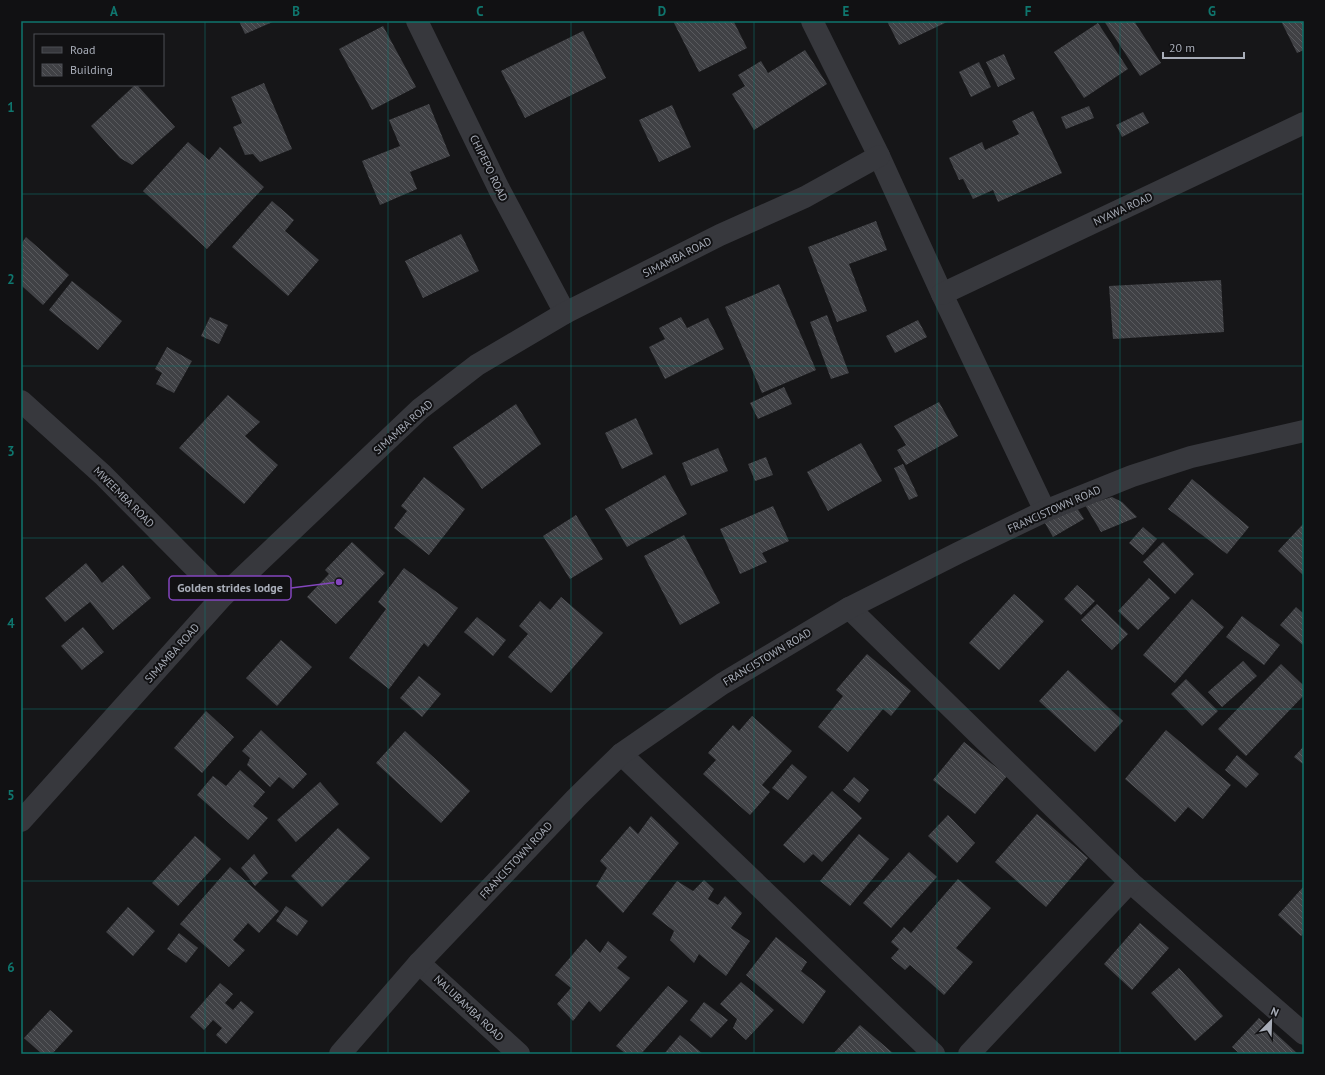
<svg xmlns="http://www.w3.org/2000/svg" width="1325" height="1075" font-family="'PT Sans',sans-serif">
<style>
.building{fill:url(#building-back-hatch)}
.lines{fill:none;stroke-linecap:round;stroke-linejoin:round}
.street{stroke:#37383d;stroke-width:22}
.grid{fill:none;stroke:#0f766e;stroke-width:1;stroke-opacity:0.55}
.labels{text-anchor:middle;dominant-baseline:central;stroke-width:4;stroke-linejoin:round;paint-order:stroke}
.street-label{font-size:11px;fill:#a8adb8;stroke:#111113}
.leader{fill:none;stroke:#8446be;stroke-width:1.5}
.callout-dot{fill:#8446be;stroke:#111113;stroke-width:1.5}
.callout{fill:#111113;stroke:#8446be;stroke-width:1.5}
.callout-label{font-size:12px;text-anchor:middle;font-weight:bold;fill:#a8adb8}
.neatline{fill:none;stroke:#0f766e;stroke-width:1.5}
.grid-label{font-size:13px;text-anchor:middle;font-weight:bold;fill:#0f766e}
</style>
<defs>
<pattern id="building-back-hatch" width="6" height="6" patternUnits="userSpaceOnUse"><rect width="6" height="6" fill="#404145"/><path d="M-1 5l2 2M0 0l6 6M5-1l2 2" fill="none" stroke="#595a5e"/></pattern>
</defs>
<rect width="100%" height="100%" fill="#161618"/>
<g class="building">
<polygon points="239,21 275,21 245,34"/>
<polygon points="673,21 736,21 734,22 747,48 699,72"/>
<polygon points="887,21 949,21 899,45"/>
<polygon points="1104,21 1134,21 1161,63 1140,76"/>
<polygon points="1281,21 1304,21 1304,50 1297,53"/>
<polygon points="1098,23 1128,69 1084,98 1054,52"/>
<polygon points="383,26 416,87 372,110 339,49"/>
<polygon points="583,31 606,78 525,118 501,71"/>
<polygon points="805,50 827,84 754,130 732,94 745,86 738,75 761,61 768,73"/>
<polygon points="1004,54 1015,79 998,87 986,62"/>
<polygon points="979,62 991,87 971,97 959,72"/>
<polygon points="264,83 292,149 260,162 253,154 245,155 233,127 242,123 231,97"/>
<polygon points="135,85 137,85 175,127 132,165 120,158 91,126"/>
<polygon points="429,104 450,156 410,172 417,189 380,205 362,161 400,146 389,120"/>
<polygon points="672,105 691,147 659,162 639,120"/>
<polygon points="1089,106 1094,118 1066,129 1061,117"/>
<polygon points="1033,111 1062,173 998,202 993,190 973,199 963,179 959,180 949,158 982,142 985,150 1019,134 1012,121"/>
<polygon points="1143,112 1149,123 1122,137 1116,125"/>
<polygon points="188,142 209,160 220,147 264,187 207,249 143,191"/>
<polygon points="272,201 294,220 285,231 319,260 288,296 232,247"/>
<polygon points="876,221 887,250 849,264 867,311 837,322 808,247"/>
<polygon points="461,234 479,271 423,298 405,261"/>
<polygon points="26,237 69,275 43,305 21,285 21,244"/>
<polygon points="1221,280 1224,332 1113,339 1109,286"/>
<polygon points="72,281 122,321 98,350 49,310"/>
<polygon points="779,284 816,370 762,393 725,307"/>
<polygon points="827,315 849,373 831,379 810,322"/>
<polygon points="210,317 228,325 219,344 201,336"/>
<polygon points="681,317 687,328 708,318 724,349 665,379 649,347 665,339 659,328"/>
<polygon points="918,320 927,337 895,353 886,336"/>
<polygon points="167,347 192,361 174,393 156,384 162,373 155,369"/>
<polygon points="784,387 792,404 758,419 750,403"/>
<polygon points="228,395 260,422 245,436 278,465 244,504 179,448"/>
<polygon points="939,402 958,436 906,465 897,450 906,445 894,426"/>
<polygon points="516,404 541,444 482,489 453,447"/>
<polygon points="636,418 653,454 622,469 605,433"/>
<polygon points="861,443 882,481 828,511 807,472"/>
<polygon points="718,448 728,471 691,486 682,463"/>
<polygon points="766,457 773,475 755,481 748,464"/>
<polygon points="903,464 918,496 909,500 894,468"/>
<polygon points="665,475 687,514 627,547 605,509"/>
<polygon points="424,477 465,509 429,555 394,528 407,511 401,506"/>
<polygon points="1192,479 1249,527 1227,554 1168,509"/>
<polygon points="1112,497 1122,502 1137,517 1101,532 1085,505"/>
<polygon points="1075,505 1084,519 1053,537 1045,523"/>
<polygon points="773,506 789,541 762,553 767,562 740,574 720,529"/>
<polygon points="576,515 603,559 570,579 543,536"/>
<polygon points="1304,523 1304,576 1278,551"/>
<polygon points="1143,527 1157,539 1143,555 1129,543"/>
<polygon points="684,535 720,603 680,625 644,556"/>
<polygon points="352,542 385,573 336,624 307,597 329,574 325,570"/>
<polygon points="1163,542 1194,574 1175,594 1143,562"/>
<polygon points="86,563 102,583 123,565 151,598 113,630 90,602 65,622 45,598"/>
<polygon points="404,568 458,608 428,647 424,643 389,689 349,658 386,609 378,602"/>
<polygon points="1149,578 1170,598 1138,630 1118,611"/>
<polygon points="1077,585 1095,601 1081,615 1064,599"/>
<polygon points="1014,594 1044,621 999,670 969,643"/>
<polygon points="561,597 603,633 551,693 508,657 528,634 519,626 540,601 550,610"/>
<polygon points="1192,599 1224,627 1175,683 1143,655"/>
<polygon points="1097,604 1128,634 1112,650 1081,620"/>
<polygon points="1296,607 1304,614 1304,646 1280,625"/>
<polygon points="1242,616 1280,645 1264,665 1226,637"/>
<polygon points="477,617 506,640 493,656 464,632"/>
<polygon points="83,627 104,652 82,670 61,646"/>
<polygon points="281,640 312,667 277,706 246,678"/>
<polygon points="867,654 911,691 891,716 883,709 848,752 818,727 843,696 836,690"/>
<polygon points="1243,661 1257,676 1222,707 1208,692"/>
<polygon points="1281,664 1304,686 1304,695 1246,756 1218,729"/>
<polygon points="1068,670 1123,721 1095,752 1039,701"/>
<polygon points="419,676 441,694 422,717 400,698"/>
<polygon points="1186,679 1218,711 1202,726 1171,694"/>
<polygon points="206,711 234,737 202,773 174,748"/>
<polygon points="752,716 792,751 762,785 770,792 750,815 703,774 716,760 708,753 733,725 739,731"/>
<polygon points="261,730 307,774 293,789 279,777 270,787 247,765 250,758 242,751"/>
<polygon points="1166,730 1231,785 1203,819 1188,807 1175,822 1125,779"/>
<polygon points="405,731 470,791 441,823 376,763"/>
<polygon points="964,742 1007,776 975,814 933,780"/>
<polygon points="1304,746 1304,765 1294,757"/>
<polygon points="1237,755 1259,774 1246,788 1225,770"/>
<polygon points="792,764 807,777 788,800 772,788"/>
<polygon points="240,770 265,792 253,806 268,818 248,840 197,795 213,776 226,786"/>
<polygon points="854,777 869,790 859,803 843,790"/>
<polygon points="320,782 339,804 296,842 277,820"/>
<polygon points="832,791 862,818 822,862 813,854 804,863 783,845"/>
<polygon points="1037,814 1088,858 1046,907 995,862"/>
<polygon points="948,815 975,843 957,863 928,836"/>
<polygon points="651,816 679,843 623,913 596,886 607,868 600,861 630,826 638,834"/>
<polygon points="338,828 370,858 322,907 291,876"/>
<polygon points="859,834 889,859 850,906 820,881"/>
<polygon points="195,836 221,859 178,906 152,883"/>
<polygon points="909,852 937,877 891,928 863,903"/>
<polygon points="254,854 268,873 255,886 241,868"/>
<polygon points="230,867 279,911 259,933 248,923 233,940 245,950 229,967 180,924"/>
<polygon points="958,879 991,908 956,948 973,962 944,995 910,965 905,970 891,958 899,949 891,942 904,927 911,933"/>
<polygon points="704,880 714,889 708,899 718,905 725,896 742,913 731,928 750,941 726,976 699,954 694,963 670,940 674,931 652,914 677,881 693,891"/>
<polygon points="1304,886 1304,933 1301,936 1278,915"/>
<polygon points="286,906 308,921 297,936 276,921"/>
<polygon points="128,907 155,931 133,956 106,932"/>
<polygon points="1140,923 1169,948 1132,990 1104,964"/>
<polygon points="179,933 198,948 186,963 167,949"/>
<polygon points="776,937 807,962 801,971 826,991 803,1024 746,975"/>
<polygon points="586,939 600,953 608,941 627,957 617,968 630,978 600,1012 589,1001 573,1021 557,1004 571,988 555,975"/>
<polygon points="1179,968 1223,1016 1195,1041 1151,993"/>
<polygon points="741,982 774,1010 746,1040 733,1028 737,1019 720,1004"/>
<polygon points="220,983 233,994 225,1003 233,1010 241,1001 254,1012 226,1044 216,1035 222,1028 213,1020 204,1030 190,1017"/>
<polygon points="668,986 688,1001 641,1054 626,1054 616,1046"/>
<polygon points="704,1002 728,1020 711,1038 690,1020"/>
<polygon points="50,1010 73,1031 52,1054 42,1054 24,1038"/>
<polygon points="1259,1018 1298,1054 1240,1054 1232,1047"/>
<polygon points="860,1025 894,1054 833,1054"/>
<polygon points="680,1035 703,1054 664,1054"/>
</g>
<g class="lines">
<g class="street">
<polyline points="417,21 499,189 565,313"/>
<polyline points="812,21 879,156 942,294 1045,511"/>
<polyline points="942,294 1304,123"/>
<polyline points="21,401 103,475 223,596"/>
<polyline points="849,608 1130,882 1304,1034"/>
<polyline points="621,754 934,1054"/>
<polyline points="21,821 223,596 420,409 477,365 565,313 720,235 805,197 879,156"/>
<polyline points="419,963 519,1054"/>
<polyline points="340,1054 419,963 576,798 621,754 722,684 849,608 958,553 1045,511 1132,476 1191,457 1304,431"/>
<polyline points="969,1054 1130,882"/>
</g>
</g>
<path class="grid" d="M205 21V1054M388 21V1054M571 21V1054M754 21V1054M937 21V1054M1120 21V1054M21 194H1304M21 366H1304M21 538H1304M21 709H1304M21 881H1304"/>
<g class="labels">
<g class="street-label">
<text transform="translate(489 168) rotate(64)">CHIPEPO ROAD</text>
<text transform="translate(1123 209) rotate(-25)">NYAWA ROAD</text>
<text transform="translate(677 257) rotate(-27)">SIMAMBA ROAD</text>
<text transform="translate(403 427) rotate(-42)">SIMAMBA ROAD</text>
<text transform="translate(124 497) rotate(45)">MWEEMBA ROAD</text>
<text transform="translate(1054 509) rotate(-24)">FRANCISTOWN ROAD</text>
<text transform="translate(172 653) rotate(-48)">SIMAMBA ROAD</text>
<text transform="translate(767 657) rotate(-31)">FRANCISTOWN ROAD</text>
<text transform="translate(516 860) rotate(-47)">FRANCISTOWN ROAD</text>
<text transform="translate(469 1008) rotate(43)">NALUBAMBA ROAD</text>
</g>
</g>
<path class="leader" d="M339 582L291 588"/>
<circle class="callout-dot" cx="339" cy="582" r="4"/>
<rect class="callout" x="169" y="576" width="122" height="24" rx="4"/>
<g class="callout-label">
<text x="230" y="592">Golden strides lodge</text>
</g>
<rect width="1325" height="1075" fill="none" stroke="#111113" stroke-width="44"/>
<rect x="34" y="34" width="130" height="52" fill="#111113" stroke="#4d4f55"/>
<rect x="42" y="47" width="20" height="6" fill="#37383d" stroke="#4d4f55"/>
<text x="70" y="54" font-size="12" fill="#a8adb8">Road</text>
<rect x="42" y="64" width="20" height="12" fill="url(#building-back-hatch)" stroke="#4d4f55"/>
<text x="70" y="74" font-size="12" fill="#a8adb8">Building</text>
<g transform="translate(1271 1021) rotate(23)" stroke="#111113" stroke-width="3" paint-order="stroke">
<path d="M0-3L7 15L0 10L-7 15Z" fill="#a8adb8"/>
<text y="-6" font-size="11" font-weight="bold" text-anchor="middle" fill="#a8adb8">N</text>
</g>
<path d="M1163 52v6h81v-6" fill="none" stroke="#a8adb8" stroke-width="2"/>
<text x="1169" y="52" font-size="12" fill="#a8adb8" stroke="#111113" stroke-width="3" paint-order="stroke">20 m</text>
<rect x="22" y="22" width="1281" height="1031" class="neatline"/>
<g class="grid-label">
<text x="114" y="16">A</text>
<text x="296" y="16">B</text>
<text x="480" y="16">C</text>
<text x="662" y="16">D</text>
<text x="846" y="16">E</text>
<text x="1028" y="16">F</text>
<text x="1212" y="16">G</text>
<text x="11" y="112">1</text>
<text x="11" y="284">2</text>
<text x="11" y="456">3</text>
<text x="11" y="628">4</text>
<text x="11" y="800">5</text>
<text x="11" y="972">6</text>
</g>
</svg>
